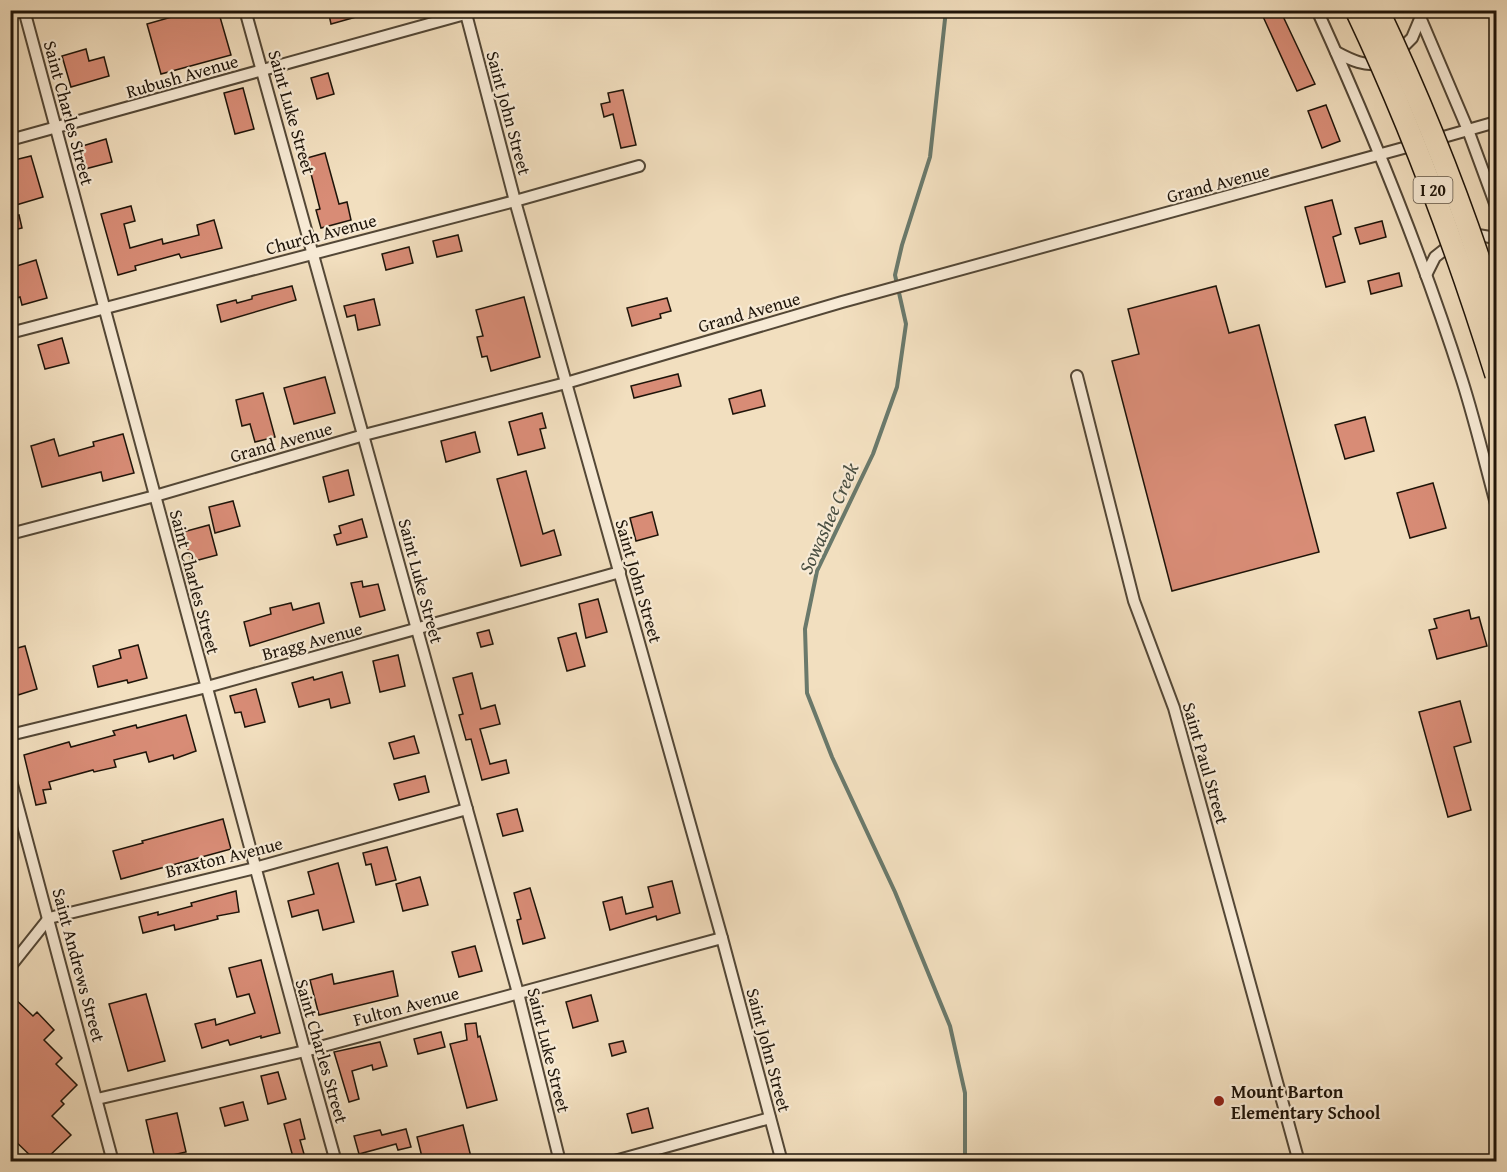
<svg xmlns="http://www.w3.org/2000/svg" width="1507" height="1172" font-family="'Gentium Book Plus',serif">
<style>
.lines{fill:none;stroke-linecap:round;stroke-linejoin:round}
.stream{stroke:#6a796b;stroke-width:4}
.building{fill:#d88c76;stroke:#1e1409;stroke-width:1.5}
.minor-casing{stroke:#534736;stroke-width:14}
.minor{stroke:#f7ead5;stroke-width:10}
.motorway-bridge-casing{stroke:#1e1409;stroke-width:24;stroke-linecap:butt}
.motorway-bridge{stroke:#f2dfbf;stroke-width:21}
.poi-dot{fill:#8f2418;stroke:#f7ead5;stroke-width:2}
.labels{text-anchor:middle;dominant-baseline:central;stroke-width:4.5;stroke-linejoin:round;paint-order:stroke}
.shield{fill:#f7ead5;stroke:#5f5446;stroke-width:1.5}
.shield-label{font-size:16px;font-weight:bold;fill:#1e1409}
.street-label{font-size:18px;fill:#1e1409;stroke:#f7ead5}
.poi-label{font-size:18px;font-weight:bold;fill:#1e1409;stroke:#f7ead5;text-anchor:start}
.water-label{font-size:20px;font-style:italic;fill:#4a4f42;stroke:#f7ead5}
</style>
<rect width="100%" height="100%" fill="#f2dfbf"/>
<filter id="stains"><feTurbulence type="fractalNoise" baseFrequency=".00333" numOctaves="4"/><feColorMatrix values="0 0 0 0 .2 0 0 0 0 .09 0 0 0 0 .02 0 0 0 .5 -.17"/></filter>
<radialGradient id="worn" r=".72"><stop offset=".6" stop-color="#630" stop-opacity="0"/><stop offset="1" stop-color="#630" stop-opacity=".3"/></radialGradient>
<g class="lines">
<polyline class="stream" points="946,10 930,157 902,245 895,275 906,324 897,387 873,454 817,571 805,629 807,693 832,757 895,892 950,1026 965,1093 965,1162"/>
</g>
<g class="building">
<polygon points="196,10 218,10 231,55 161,74 147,24"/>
<polygon points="328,10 367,10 367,14 331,24"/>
<polygon points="1260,10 1280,10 1315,84 1297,91"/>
<polygon points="86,49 89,61 104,57 109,76 71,87 62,56"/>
<polygon points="328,73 334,94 317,99 311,78"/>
<polygon points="243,88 254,129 235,134 224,93"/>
<polygon points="623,90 636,145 621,148 613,114 604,117 601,104 610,102 608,93"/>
<polygon points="1326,105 1340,141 1322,148 1308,111"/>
<polygon points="106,139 112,162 85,169 79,147"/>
<polygon points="325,153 339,204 347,202 351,220 321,228 316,210 320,209 307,158"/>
<polygon points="31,156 43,197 16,205 10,184 10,161"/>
<polygon points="1332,200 1341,234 1333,237 1345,282 1326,287 1305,207"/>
<polygon points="131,206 135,221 124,224 130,248 162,239 163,244 199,235 197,225 214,220 222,248 181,258 179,254 135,266 136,270 118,275 101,214"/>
<polygon points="19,215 22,228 10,231 10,217"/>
<polygon points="1382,221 1386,237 1360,244 1355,228"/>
<polygon points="458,235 462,251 437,257 433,241"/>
<polygon points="409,247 413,263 386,270 382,254"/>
<polygon points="36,260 47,298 22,305 20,297 10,300 10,268"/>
<polygon points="1399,273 1402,286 1371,294 1368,281"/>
<polygon points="292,286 296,300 221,322 217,305 236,300 237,303 252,299 252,296"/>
<polygon points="1216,286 1229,333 1259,325 1319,552 1172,591 1112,361 1139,354 1128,309"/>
<polygon points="524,297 540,357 491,371 487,356 482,357 477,337 483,336 476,310"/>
<polygon points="667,298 671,311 660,314 661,318 632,326 627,308"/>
<polygon points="374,299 380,325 358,330 355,315 347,317 344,306"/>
<polygon points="62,338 69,363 45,369 38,345"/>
<polygon points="678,374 681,386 634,398 631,386"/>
<polygon points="325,377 335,413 294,424 284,388"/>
<polygon points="761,390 765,406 733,414 729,399"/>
<polygon points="263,393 275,437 255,442 250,424 242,426 236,400"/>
<polygon points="542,413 546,428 540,429 545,448 518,455 509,422"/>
<polygon points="1365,417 1374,451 1345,459 1335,425"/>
<polygon points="475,432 480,452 446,462 441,441"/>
<polygon points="123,434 134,473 103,481 101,472 42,487 31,446 54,439 59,456 94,446 93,442"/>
<polygon points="348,470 354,495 329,502 323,477"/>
<polygon points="526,471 543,534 554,530 561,555 521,566 497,479"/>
<polygon points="1433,483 1446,528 1410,538 1397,493"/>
<polygon points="233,501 240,526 215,533 209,507"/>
<polygon points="652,512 658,535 636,541 630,518"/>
<polygon points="362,519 367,537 337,545 334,535 341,533 339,526"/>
<polygon points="209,525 217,555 191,562 183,532"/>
<polygon points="362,581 363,587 378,584 385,610 360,617 351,583"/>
<polygon points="598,599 607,632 586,638 579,604"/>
<polygon points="291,603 293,610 319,603 324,623 250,646 244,622 271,614 270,608"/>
<polygon points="1469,610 1471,619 1479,617 1487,646 1437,659 1429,630 1437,628 1434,619"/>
<polygon points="489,630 493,644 481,647 477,633"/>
<polygon points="576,633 585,666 567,671 558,638"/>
<polygon points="138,645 147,678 128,683 127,680 98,687 93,666 121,658 119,650"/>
<polygon points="25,646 37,689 18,695 10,668 10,650"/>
<polygon points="398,655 405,686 380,692 373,661"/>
<polygon points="342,672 350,703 331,708 329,699 299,707 292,683 313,677 314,680"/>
<polygon points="472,673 481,709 495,705 500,724 480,729 490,764 506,760 509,773 482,780 471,739 466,740 459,715 463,714 453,678"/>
<polygon points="256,689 265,722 245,727 241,712 235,713 230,696"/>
<polygon points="1460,701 1471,742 1454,747 1471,810 1448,817 1419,712"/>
<polygon points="186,715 196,751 174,759 173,755 149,762 146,752 114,760 116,767 94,772 93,770 49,782 51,789 43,790 46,803 36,805 24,755 69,742 71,747 115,735 113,731 136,725 137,728"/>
<polygon points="414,736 419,753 394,759 389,743"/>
<polygon points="425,776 429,792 399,800 394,784"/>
<polygon points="517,809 523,831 503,836 497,814"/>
<polygon points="223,819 231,849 121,879 113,851 143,843 142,841"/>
<polygon points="387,847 396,880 376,885 371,864 366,865 363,853"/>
<polygon points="338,863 354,922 323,930 318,910 292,917 288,901 314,894 308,872"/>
<polygon points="420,877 428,905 403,911 396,884"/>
<polygon points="672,881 680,913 657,920 656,916 610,930 603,902 622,897 626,914 653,907 648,887"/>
<polygon points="530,888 545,938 523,944 517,920 521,919 514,893"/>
<polygon points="236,891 239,912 217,916 218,919 175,930 174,925 143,933 139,917 158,912 158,915 192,906 191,903"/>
<polygon points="475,946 482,971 459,977 452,952"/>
<polygon points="261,960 280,1033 261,1038 261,1036 230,1045 228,1040 202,1048 195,1024 215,1019 216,1025 255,1013 249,994 237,997 229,968"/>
<polygon points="393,971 398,996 319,1015 310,980 332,974 334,984"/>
<polygon points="10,994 33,1016 37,1012 54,1030 44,1040 62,1058 56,1064 77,1085 61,1101 64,1104 52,1116 71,1135 44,1161 36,1161 10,1136"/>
<polygon points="146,994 165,1061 128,1071 109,1004"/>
<polygon points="591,995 598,1021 573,1028 566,1002"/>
<polygon points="476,1023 478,1037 480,1036 497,1100 467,1108 450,1044 467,1040 465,1024"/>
<polygon points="441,1032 445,1047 418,1054 414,1039"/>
<polygon points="623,1041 626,1052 612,1056 609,1044"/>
<polygon points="380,1042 387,1066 373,1070 372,1065 352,1071 359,1099 349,1102 334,1052"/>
<polygon points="278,1072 286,1099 268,1104 261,1076"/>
<polygon points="243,1102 248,1120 225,1126 220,1108"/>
<polygon points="648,1108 653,1128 632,1133 627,1114"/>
<polygon points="177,1113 186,1152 155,1159 146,1120"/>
<polygon points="300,1119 305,1139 300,1140 306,1161 294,1161 284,1124"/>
<polygon points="463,1125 472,1161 423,1161 417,1137"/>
<polygon points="406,1129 411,1147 398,1150 396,1144 359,1154 354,1136 380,1130 382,1135"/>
</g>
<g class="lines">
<g class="minor-casing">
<g id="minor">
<polyline points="24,10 305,1051 336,1162"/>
<polyline points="245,10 518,993 560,1162"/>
<polyline points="465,10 515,201 722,938 782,1162"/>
<path d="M1317 10C1372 131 1422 254 1462 380 1475 421 1485 463 1496 504"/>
<polyline points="1417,10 1468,130 1496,206"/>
<path d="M1336 52C1351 60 1365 67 1382 63"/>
<polyline points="1395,55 1412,38 1420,19"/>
<polyline points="10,140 465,14"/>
<polyline points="1433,140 1496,122"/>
<polyline points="1469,237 1478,235 1496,238"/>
<polyline points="1426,275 1435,257 1454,242"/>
<polyline points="10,333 515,201 639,166"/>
<polyline points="1077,376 1134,601 1174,708 1299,1162"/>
<polyline points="10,534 155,496 364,435 566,383 842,302 1418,144"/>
<polyline points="10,735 207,687 620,572"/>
<polyline points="10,777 113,1162"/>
<polyline points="10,967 49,918 255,868 467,809"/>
<polyline points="97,1099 305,1051 722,938"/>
<polyline points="611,1162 770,1118"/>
</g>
</g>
<use href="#minor" class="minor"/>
<g class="motorway-bridge-casing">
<g id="motorway-bridge">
<path d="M1356 10C1412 128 1457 250 1496 375"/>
<path d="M1378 10C1424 107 1464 209 1496 311"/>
</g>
</g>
<use href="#motorway-bridge" class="motorway-bridge"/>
</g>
<circle class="poi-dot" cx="1219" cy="1101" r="6"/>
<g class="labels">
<rect class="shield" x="1413.5" y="177" width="39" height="26" rx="4.5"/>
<g class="shield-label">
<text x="1433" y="190">I 20</text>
</g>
<g class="street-label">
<text transform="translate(182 76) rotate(-16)">Rubush Avenue</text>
<text transform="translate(292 112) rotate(74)">Saint Luke Street</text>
<text transform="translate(69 113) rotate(75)">Saint Charles Street</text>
<text transform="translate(509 113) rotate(75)">Saint John Street</text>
<text transform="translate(1218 183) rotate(-15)">Grand Avenue</text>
<text transform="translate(321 234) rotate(-15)">Church Avenue</text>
<text transform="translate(749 312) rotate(-16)">Grand Avenue</text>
<text transform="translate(281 442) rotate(-16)">Grand Avenue</text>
<text transform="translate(421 581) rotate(75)">Saint Luke Street</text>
<text transform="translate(639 581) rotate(74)">Saint John Street</text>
<text transform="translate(195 582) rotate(75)">Saint Charles Street</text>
<text transform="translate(312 641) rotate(-15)">Bragg Avenue</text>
<text transform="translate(1206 763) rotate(74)">Saint Paul Street</text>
<text transform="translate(224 857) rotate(-14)">Braxton Avenue</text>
<text transform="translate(79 965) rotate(75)">Saint Andrews Street</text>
<text transform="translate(406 1006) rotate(-15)">Fulton Avenue</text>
<text transform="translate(549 1050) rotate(76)">Saint Luke Street</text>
<text transform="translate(769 1050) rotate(75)">Saint John Street</text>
<text transform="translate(322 1051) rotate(74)">Saint Charles Street</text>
</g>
<g class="poi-label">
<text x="1231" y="1091">Mount Barton<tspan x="1231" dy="21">Elementary School</tspan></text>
</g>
<g class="water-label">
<text transform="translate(828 518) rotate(-66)">Sowashee Creek</text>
</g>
</g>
<rect width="1507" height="1172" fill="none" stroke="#f2dfbf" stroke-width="36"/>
<rect x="12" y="12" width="1483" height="1148" fill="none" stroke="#1e1409" stroke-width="3"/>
<rect x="18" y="18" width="1471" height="1136" fill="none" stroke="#1e1409" stroke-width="1.5"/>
<rect width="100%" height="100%" filter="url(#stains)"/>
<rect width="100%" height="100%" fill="url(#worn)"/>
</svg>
